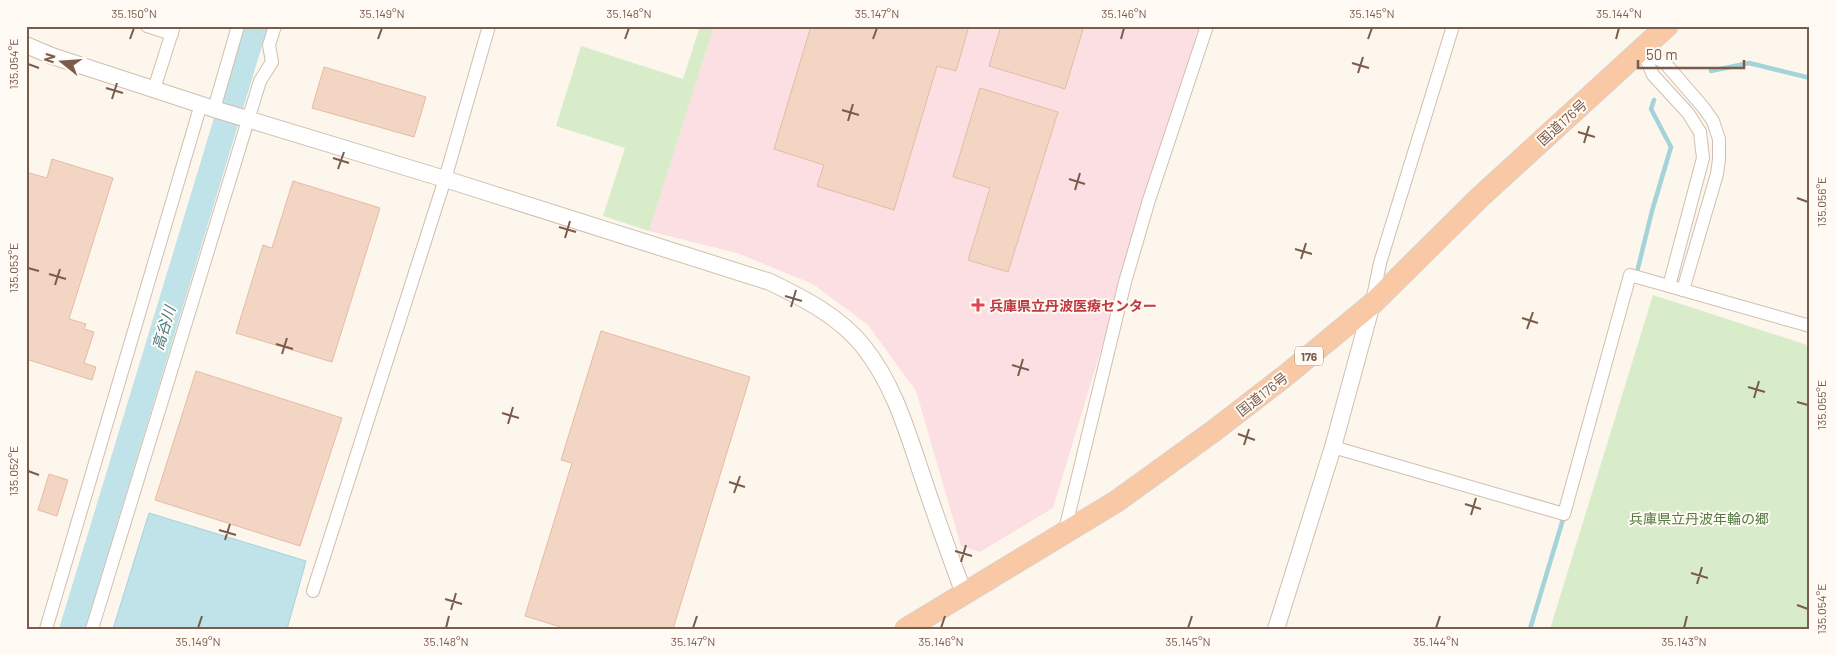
<svg xmlns="http://www.w3.org/2000/svg" width="1836" height="655" font-family="Barlow,'Noto Sans JP',sans-serif">
<style>
.medical{fill:#fbdfe3}
.green{fill:#d8ecc9}
.water{fill:#bfe3e8;stroke:#a5d3da}
.lines{fill:none;stroke-linecap:round;stroke-linejoin:round}
.stream{stroke:#a5d3da;stroke-width:4.5}
.river{stroke:#bfe3e8;stroke-width:25}
.building{fill:#f3d5c3;stroke:#e6bba3}
.minor-casing{stroke:#d1beb0;stroke-width:14}
.tertiary-casing{stroke:#d1beb0;stroke-width:18}
.trunk-casing{stroke:#dad1cd;stroke-width:23}
.minor{stroke:#fff;stroke-width:12}
.tertiary{stroke:#fff;stroke-width:16}
.trunk{stroke:#f9c8a4;stroke-width:21}
.ticks{fill:none;stroke:#7a5c4d;stroke-width:2}
.health-dot{fill:#e0444e;stroke:#fffaf3;stroke-width:2}
.labels{text-anchor:middle;dominant-baseline:central;stroke-width:4;stroke-linejoin:round;paint-order:stroke}
.shield{fill:#fffaf3;stroke:#a28b7f;stroke-width:1}
.shield-label{font-size:12px;font-weight:bold;fill:#7a5c4d}
.street-label{font-size:14px;fill:#7a5c4d;stroke:#fffaf3}
.health-label{font-size:14px;font-weight:bold;fill:#be3a42;stroke:#fffaf3;text-anchor:start}
.park-label{font-size:14px;fill:#537a41;stroke:#fffaf3}
.water-label{font-size:15px;font-style:italic;fill:#437c86;stroke:#fffaf3}
.neatline{fill:none;stroke:#7a5c4d;stroke-width:2}
.ticks-label{font-size:12px;text-anchor:middle;fill:#7a5c4d}
</style>
<rect width="100%" height="100%" fill="#fdf6ec"/>
<polygon class="medical" points="714,26 1199,26 1053,508 980,552 961,546 916,391 868,325 813,284 737,253 649,231"/>
<g class="green">
<polygon points="700,26 714,26 649,231 603,216 625,148 556,126 581,46 683,79"/>
<polygon points="1653,295 1810,346 1810,629 1550,629"/>
</g>
<polygon class="water" points="149,513 306,561 287,629 113,629"/>
<g class="lines">
<g class="stream">
<polyline points="1711,71 1749,63 1810,78"/>
<polyline points="1636,276 1652,211 1671,147 1651,109 1654,100"/>
<polyline points="1530,629 1564,516"/>
</g>
<polyline class="river" points="72,629 255,26"/>
</g>
<g class="building">
<polygon points="811,26 969,26 956,71 937,66 894,210 817,186 824,165 774,149"/>
<polygon points="1001,26 1084,26 1065,89 989,66"/>
<polygon points="324,67 426,97 414,137 312,108"/>
<polygon points="980,88 1058,112 1008,272 968,260 990,188 953,177"/>
<polygon points="52,159 113,178 69,319 86,324 84,329 94,332 84,363 96,367 92,380 26,359 26,172 47,178"/>
<polygon points="293,181 380,208 332,362 236,333 263,245 272,248"/>
<polygon points="601,331 750,377 673,629 567,629 525,616 572,463 561,460"/>
<polygon points="196,371 342,418 300,546 155,500"/>
<polygon points="49,474 68,480 57,516 38,510"/>
</g>
<g class="lines">
<g class="minor-casing">
<g id="minor">
<polyline points="147,26 172,34"/>
<polyline points="1642,50 1665,63 1703,107 1713,121 1719,139 1719,159 1717,174 1683,290"/>
<polyline points="1642,50 1653,75 1688,113 1700,132 1703,158 1669,286"/>
<polyline points="154,89 174,26"/>
<polyline points="214,109 238,26"/>
<polyline points="1372,302 1380,263 1453,26"/>
<polyline points="1333,447 1564,514 1630,275 1810,326"/>
<polyline points="1064,534 1125,282 1149,200 1207,26"/>
<polyline points="313,591 445,179 489,26"/>
<polyline points="46,629 201,104"/>
<polyline points="92,629 260,81 272,62 269,45 275,26"/>
</g>
</g>
<g class="tertiary-casing">
<g id="tertiary">
<path d="M26 45 52 56 214 109 445 179 770 282C803 298 839 316 863 346 896 387 909 438 926 487 938 523 951 558 964 594"/>
<polyline points="1276,629 1333,447 1372,304"/>
</g>
</g>
<g class="trunk-casing">
<polyline id="trunk" points="906,629 1117,501 1215,430 1285,376 1372,304 1479,198 1667,26"/>
</g>
<use href="#minor" class="minor"/>
<use href="#tertiary" class="tertiary"/>
<use href="#trunk" class="trunk"/>
</g>
<path class="ticks" d="M130 39 134 28M378 39 382 28M625 39 629 28M873 39 877 28M1121 39 1124 28M1368 39 1372 28M1616 39 1619 28M1352 63 1369 68M28 64 39 68M1358 73 1363 57M106 88 123 93M112 99 117 83M842 110 859 115M848 121 853 104M1578 132 1595 137M1584 143 1589 126M333 158 349 163M338 169 344 152M1069 179 1085 184M1075 190 1080 173M1797 198 1808 202M559 227 576 232M565 238 570 221M1295 249 1312 254M1301 259 1306 243M28 268 39 271M49 274 66 279M55 285 60 269M785 296 802 301M791 307 796 290M1522 318 1538 323M1527 329 1533 312M276 344 293 349M282 354 287 338M1012 365 1029 370M1018 376 1023 359M1748 387 1765 392M1754 398 1759 381M1797 402 1808 405M502 413 519 418M508 424 513 407M1238 434 1255 440M1244 445 1249 429M28 471 39 475M729 482 745 487M734 493 740 476M1465 504 1481 509M1471 515 1476 498M219 530 236 535M225 540 230 524M955 551 972 556M961 562 966 545M1691 573 1708 578M1697 584 1702 567M445 599 462 604M1797 605 1808 609M451 610 456 593M198 628 202 616M446 628 449 616M693 628 697 616M941 628 945 616M1188 628 1192 616M1436 628 1440 616M1684 628 1687 616"/>
<path class="health-dot" d="M975.5 297.5h5v5h5v5h-5v5h-5v-5h-5v-5h5z"/>
<g class="labels">
<rect class="shield" x="1295" y="346.5" width="28" height="19" rx="4"/>
<g class="shield-label">
<text x="1309" y="356">176</text>
</g>
<g class="street-label">
<text transform="translate(1562 122) rotate(-42)">国道176号</text>
<text transform="translate(1262 394) rotate(-38)">国道176号</text>
</g>
<g class="health-label">
<text x="989" y="305">兵庫県立丹波医療センター</text>
</g>
<g class="park-label">
<text x="1699" y="518">兵庫県立丹波年輪の郷</text>
</g>
<g class="water-label">
<text transform="translate(163 328) rotate(-73)">高谷川</text>
</g>
</g>
<rect width="1836" height="655" fill="none" stroke="#fffaf3" stroke-width="55"/>
<g transform="translate(62 62) rotate(287)" stroke="#fffaf3" stroke-width="4" paint-order="stroke">
<path d="M0-4L9 19L0 12L-9 19Z" fill="#7a5c4d"/>
<text y="-8" font-size="14" font-weight="bold" text-anchor="middle" fill="#7a5c4d">N</text>
</g>
<path d="M1638 60v8h106v-8" fill="none" stroke="#7a5c4d" stroke-width="2.5"/>
<text x="1646" y="60" font-size="15" fill="#7a5c4d" stroke="#fffaf3" stroke-width="4" paint-order="stroke">50 m</text>
<rect x="28" y="28" width="1780" height="600" class="neatline"/>
<g class="ticks-label">
<text x="134" y="18">35.150°N</text>
<text x="382" y="18">35.149°N</text>
<text x="629" y="18">35.148°N</text>
<text x="877" y="18">35.147°N</text>
<text x="1124" y="18">35.146°N</text>
<text x="1372" y="18">35.145°N</text>
<text x="1619" y="18">35.144°N</text>
<text transform="translate(14 64) rotate(-90)" y="4">135.054°E</text>
<text transform="translate(1822 202) rotate(-90)" y="4">135.056°E</text>
<text transform="translate(14 268) rotate(-90)" y="4">135.053°E</text>
<text transform="translate(1822 405) rotate(-90)" y="4">135.055°E</text>
<text transform="translate(14 471) rotate(-90)" y="4">135.052°E</text>
<text transform="translate(1822 609) rotate(-90)" y="4">135.054°E</text>
<text x="198" y="646">35.149°N</text>
<text x="446" y="646">35.148°N</text>
<text x="693" y="646">35.147°N</text>
<text x="941" y="646">35.146°N</text>
<text x="1188" y="646">35.145°N</text>
<text x="1436" y="646">35.144°N</text>
<text x="1684" y="646">35.143°N</text>
</g>
</svg>
